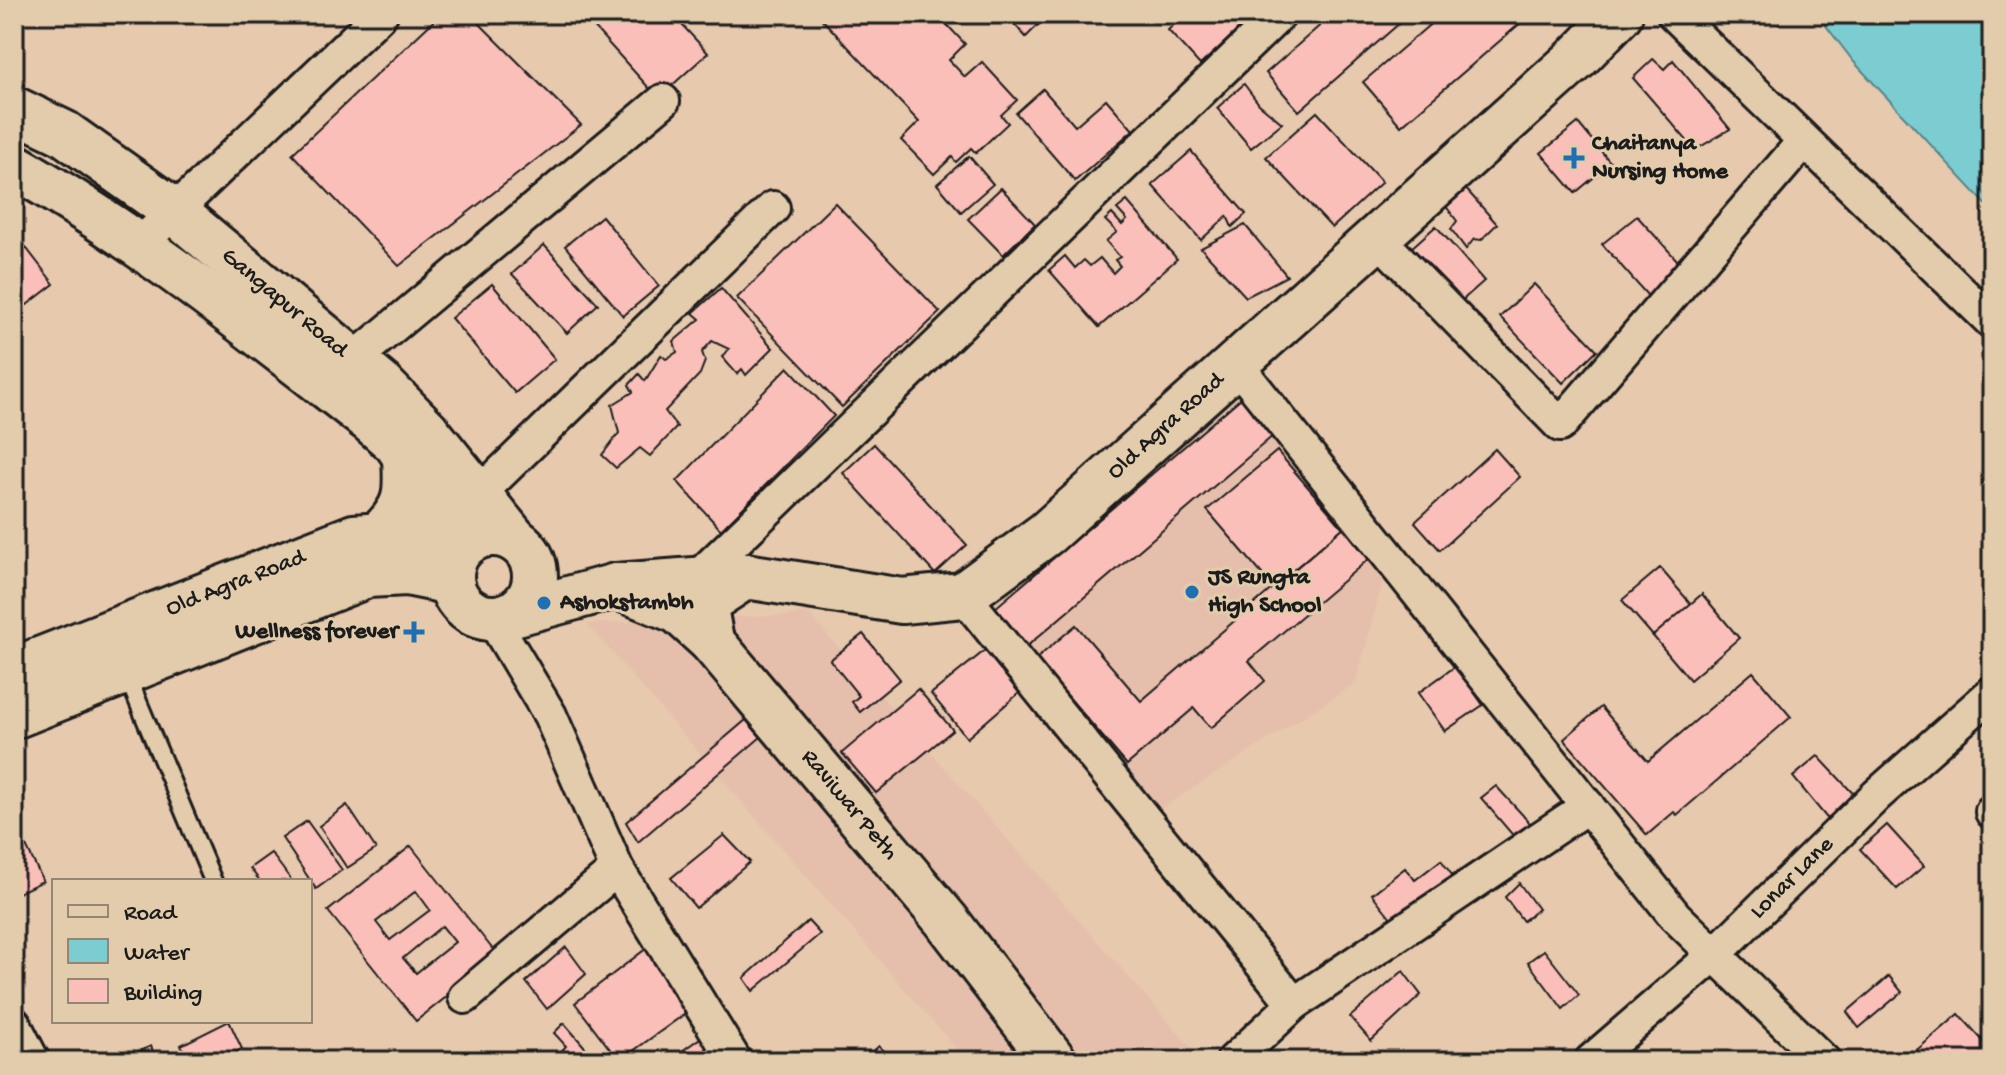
<svg xmlns="http://www.w3.org/2000/svg" width="2006" height="1075" font-family="'Gochi Hand',sans-serif">
<style>
.built{fill:#e5bfab}
.water{fill:#7bcdd1;stroke:#558689;stroke-width:2}
.building{fill:#fbbfb9;stroke:#1c1c1c;stroke-width:2;fill-rule:evenodd}
.lines{fill:none;stroke-linecap:round;stroke-linejoin:round}
.service-casing{stroke:#1c1c1c;stroke-width:22}
.minor-casing{stroke:#1c1c1c;stroke-width:38}
.primary-casing{stroke:#1c1c1c;stroke-width:50}
.trunk-casing{stroke:#1c1c1c;stroke-width:50}
.service{stroke:#e2ccab;stroke-width:16}
.minor{stroke:#e2ccab;stroke-width:32}
.primary{stroke:#e2ccab;stroke-width:44}
.trunk{stroke:#e2ccab;stroke-width:44}
.poi-dot{fill:#1f6fb2;stroke:#e2ccab;stroke-width:3}
.labels{text-anchor:middle;dominant-baseline:central;stroke-width:6;stroke-linejoin:round;paint-order:stroke}
.poi-label{font-size:24px;font-weight:bold;fill:#1c1c1c;stroke:#e2ccab;text-anchor:start}
.street-label{font-size:24px;fill:#1c1c1c;stroke:#e2ccab}
</style>
<rect width="100%" height="100%" fill="#e7c9ae"/>
<filter id="ink" filterUnits="userSpaceOnUse"><feTurbulence type="fractalNoise" baseFrequency=".0125" numOctaves="2"/><feDisplacementMap in="SourceGraphic" scale="16" xChannelSelector="R" yChannelSelector="G"/><feConvolveMatrix kernelMatrix="1 2 1 2 8 2 1 2 1" color-interpolation-filters="sRGB"/></filter>
<g filter="url(#ink)">
<g class="built">
<polygon points="1242,387 1387,565 1356,683 1151,815 974,619"/>
<polygon points="809,614 1203,1061 967,1061 587,624"/>
</g>
<polygon class="water" points="1817,14 1992,14 1992,211 1854,62"/>
<g class="building">
<polygon points="441,14 470,14 581,125 399,266 292,154"/>
<polygon points="582,14 672,14 708,53 658,98"/>
<polygon points="817,14 906,14 913,22 922,14 937,14 965,44 949,60 965,77 982,62 1017,100 1001,115 1008,123 976,153 971,148 956,162 952,157 934,174 901,140 919,122"/>
<polygon points="1005,14 1049,14 1026,37"/>
<polygon points="1186,14 1256,14 1200,65 1168,30"/>
<polygon points="1333,14 1410,14 1299,111 1266,73"/>
<polygon points="1442,14 1531,14 1401,126 1363,82"/>
<polygon points="1653,59 1664,69 1673,60 1730,129 1695,150 1633,78"/>
<polygon points="1244,84 1259,104 1282,123 1251,148 1217,108"/>
<polygon points="1043,89 1075,126 1106,99 1133,130 1075,181 1016,113"/>
<polygon points="1317,112 1382,182 1332,228 1266,157"/>
<polygon points="1578,123 1611,163 1575,193 1541,153"/>
<polygon points="1191,151 1246,214 1232,227 1227,216 1201,240 1152,185"/>
<polygon points="969,156 993,184 961,212 937,184"/>
<polygon points="1001,188 1035,224 1003,255 968,219"/>
<polygon points="1465,188 1497,224 1481,240 1474,239 1466,249 1451,229 1457,221 1445,205"/>
<polygon points="1127,201 1177,259 1099,327 1049,270 1065,256 1075,268 1084,260 1090,266 1100,258 1113,273 1120,266 1115,260 1120,257 1106,241 1117,232 1105,220 1112,214 1122,225 1127,220 1117,209"/>
<polygon points="835,203 940,312 842,407 737,298"/>
<polygon points="602,216 659,286 623,316 565,246"/>
<polygon points="1637,216 1687,271 1655,304 1602,244"/>
<polygon points="1245,225 1287,276 1246,297 1201,248"/>
<polygon points="1436,226 1484,281 1458,304 1410,249"/>
<polygon points="14,232 54,284 14,315"/>
<polygon points="544,245 598,304 567,333 512,274"/>
<polygon points="492,284 555,359 515,393 451,318"/>
<polygon points="1534,284 1597,350 1563,383 1500,317"/>
<polygon points="721,288 773,348 746,375 742,369 737,374 722,357 729,349 712,341 702,352 705,361 700,374 665,411 677,427 650,456 640,448 616,468 602,455 619,433 612,405 633,392 629,385 639,374 645,381 661,355 666,359 677,352 674,341 700,319 693,313"/>
<polygon points="788,367 834,416 721,530 677,481"/>
<polygon points="1241,398 1274,435 1026,647 994,609"/>
<polygon points="874,444 967,545 935,574 843,473"/>
<polygon points="1495,449 1520,477 1440,550 1415,522"/>
<polygon points="1277,451 1343,528 1273,587 1207,510"/>
<polygon points="1344,527 1370,558 1249,661 1265,681 1211,728 1194,708 1127,765 1036,659 1076,625 1141,701"/>
<polygon points="1660,568 1691,604 1653,636 1622,600"/>
<polygon points="1702,594 1739,638 1690,680 1653,636"/>
<polygon points="863,634 900,679 860,712 852,702 859,696 830,660"/>
<polygon points="993,644 1026,687 967,738 931,694"/>
<polygon points="1456,666 1483,705 1445,731 1418,693"/>
<polygon points="1753,672 1791,717 1677,815 1674,812 1647,835 1564,739 1601,707 1648,761"/>
<polygon points="918,689 953,730 876,793 842,753"/>
<polygon points="746,720 761,737 638,842 626,822"/>
<polygon points="1818,756 1862,803 1835,828 1793,777"/>
<polygon points="1496,786 1540,834 1522,846 1481,798"/>
<polygon points="347,805 376,849 347,868 319,826"/>
<polygon points="14,821 43,881 14,895"/>
<polygon points="307,821 342,870 316,889 282,838"/>
<polygon points="1887,825 1924,866 1897,889 1860,849"/>
<polygon points="724,835 750,862 696,908 671,878"/>
<path d="M411 846 498 956 416 1021 328 911ZM416 891 430 910 390 940 376 922ZM442 926 455 942 416 973 403 958Z"/>
<polygon points="271,853 292,881 260,881 250,868"/>
<polygon points="1441,860 1460,886 1399,928 1372,894 1405,868 1415,880"/>
<polygon points="1519,883 1538,909 1523,921 1505,897"/>
<polygon points="808,921 820,934 753,991 744,978"/>
<polygon points="566,947 586,974 547,1009 526,982"/>
<polygon points="647,948 693,1008 619,1061 575,1003"/>
<polygon points="1544,950 1579,995 1563,1009 1528,962"/>
<polygon points="1403,971 1421,995 1371,1041 1350,1017"/>
<polygon points="1889,976 1902,992 1859,1028 1847,1012"/>
<polygon points="1959,1014 1992,1051 1992,1061 1904,1061"/>
<polygon points="229,1021 242,1049 219,1061 188,1061 181,1045"/>
<polygon points="564,1023 590,1053 581,1061 561,1061 557,1056 566,1046 554,1033"/>
<polygon points="710,1031 728,1061 668,1061"/>
<polygon points="151,1046 156,1061 116,1061"/>
<polygon points="879,1046 891,1061 862,1061"/>
</g>
<g class="lines">
<g class="service-casing">
<polyline id="service" points="126,673 213,881"/>
</g>
<g class="minor-casing">
<g id="minor">
<polyline points="1674,14 1992,322"/>
<polyline points="1377,237 1560,425 1804,141"/>
<polyline points="140,244 381,14"/>
<polyline points="353,360 663,101"/>
<polyline points="1236,364 1675,916 1824,1061"/>
<polyline points="480,493 773,208"/>
<polyline points="695,580 1280,14"/>
<polyline points="963,595 1294,1004"/>
<polyline points="492,618 550,715 617,869 735,1061"/>
<polyline points="1992,811 1992,812"/>
<polyline points="465,997 617,869"/>
<polyline points="14,1024 33,1061"/>
<polyline points="1233,1061 1294,1004 1588,806"/>
<path id="s1" d="M1591 1061 1715 954 1877 795 1992 693"/>
</g>
</g>
<g class="primary-casing">
<g id="primary">
<path id="s2" d="M14 109 64 133 174 211 382 385 427 431 515 540"/>
<path d="M14 166C142 239 255 331 371 421L396 443 465 543"/>
<path id="s3" d="M616 586 678 611 711 641 946 920 1054 1061"/>
</g>
</g>
<g class="trunk-casing">
<g id="trunk">
<circle cx="493" cy="576" r="42"/>
<path d="M379 535C408 506 407 495 405 456"/>
<path id="s4" d="M506 616 616 586 746 576 902 601 963 595 1047 533 1576 59 1620 14"/>
<polyline points="711,641 706,613 708,601 746,576"/>
<path id="s5" d="M14 670 354 537 408 533 465 543"/>
<polyline points="14,716 367,575 407,573 451,582"/>
</g>
</g>
<use href="#service" class="service"/>
<use href="#minor" class="minor"/>
<use href="#primary" class="primary"/>
<use href="#trunk" class="trunk"/>
</g>
</g>
<g class="poi-dot">
<path d="M1570 146h8v8h8v8h-8v8h-8v-8h-8v-8h8z"/>
<circle cx="1192" cy="592" r="8"/>
<circle cx="544" cy="603" r="8"/>
<path d="M410 620h8v8h8v8h-8v8h-8v-8h-8v-8h8z"/>
</g>
<g class="labels">
<g class="poi-label">
<text x="1592" y="144">Chaitanya<tspan x="1592" dy="28">Nursing Home</tspan></text>
<text x="1208" y="578">JS Rungta<tspan x="1208" dy="28">High School</tspan></text>
<text x="560" y="603">Ashokstambh</text>
<text x="398" y="632" text-anchor="end">Wellness forever</text>
</g>
<g class="street-label">
<text stroke="none"><textPath href="#s2" startOffset="334">Gangapur Road</textPath></text>
<text stroke="none"><textPath href="#s4" startOffset="728">Old Agra Road</textPath></text>
<text stroke="none"><textPath href="#s5" startOffset="238">Old Agra Road</textPath></text>
<text stroke="none"><textPath href="#s3" startOffset="326">Raviwar Peth</textPath></text>
<text stroke="none"><textPath href="#s1" startOffset="272">Lonar Lane</textPath></text>
</g>
</g>
<rect width="2006" height="1075" fill="none" stroke="#e2ccab" stroke-width="48"/>
<rect x="24" y="24" width="1958" height="1027" fill="none" stroke="#1c1c1c" stroke-width="3" filter="url(#ink)"/>
<rect x="52" y="879" width="260" height="144" fill="#e2ccab" stroke="#938672" stroke-width="2"/>
<rect x="68" y="905" width="40" height="12" fill="#e2ccab" stroke="#938672" stroke-width="2"/>
<text x="124" y="919" font-size="24" fill="#1c1c1c">Road</text>
<rect x="68" y="939" width="40" height="24" fill="#7bcdd1" stroke="#938672" stroke-width="2"/>
<text x="124" y="959" font-size="24" fill="#1c1c1c">Water</text>
<rect x="68" y="979" width="40" height="24" fill="#fbbfb9" stroke="#938672" stroke-width="2"/>
<text x="124" y="999" font-size="24" fill="#1c1c1c">Building</text>
</svg>
